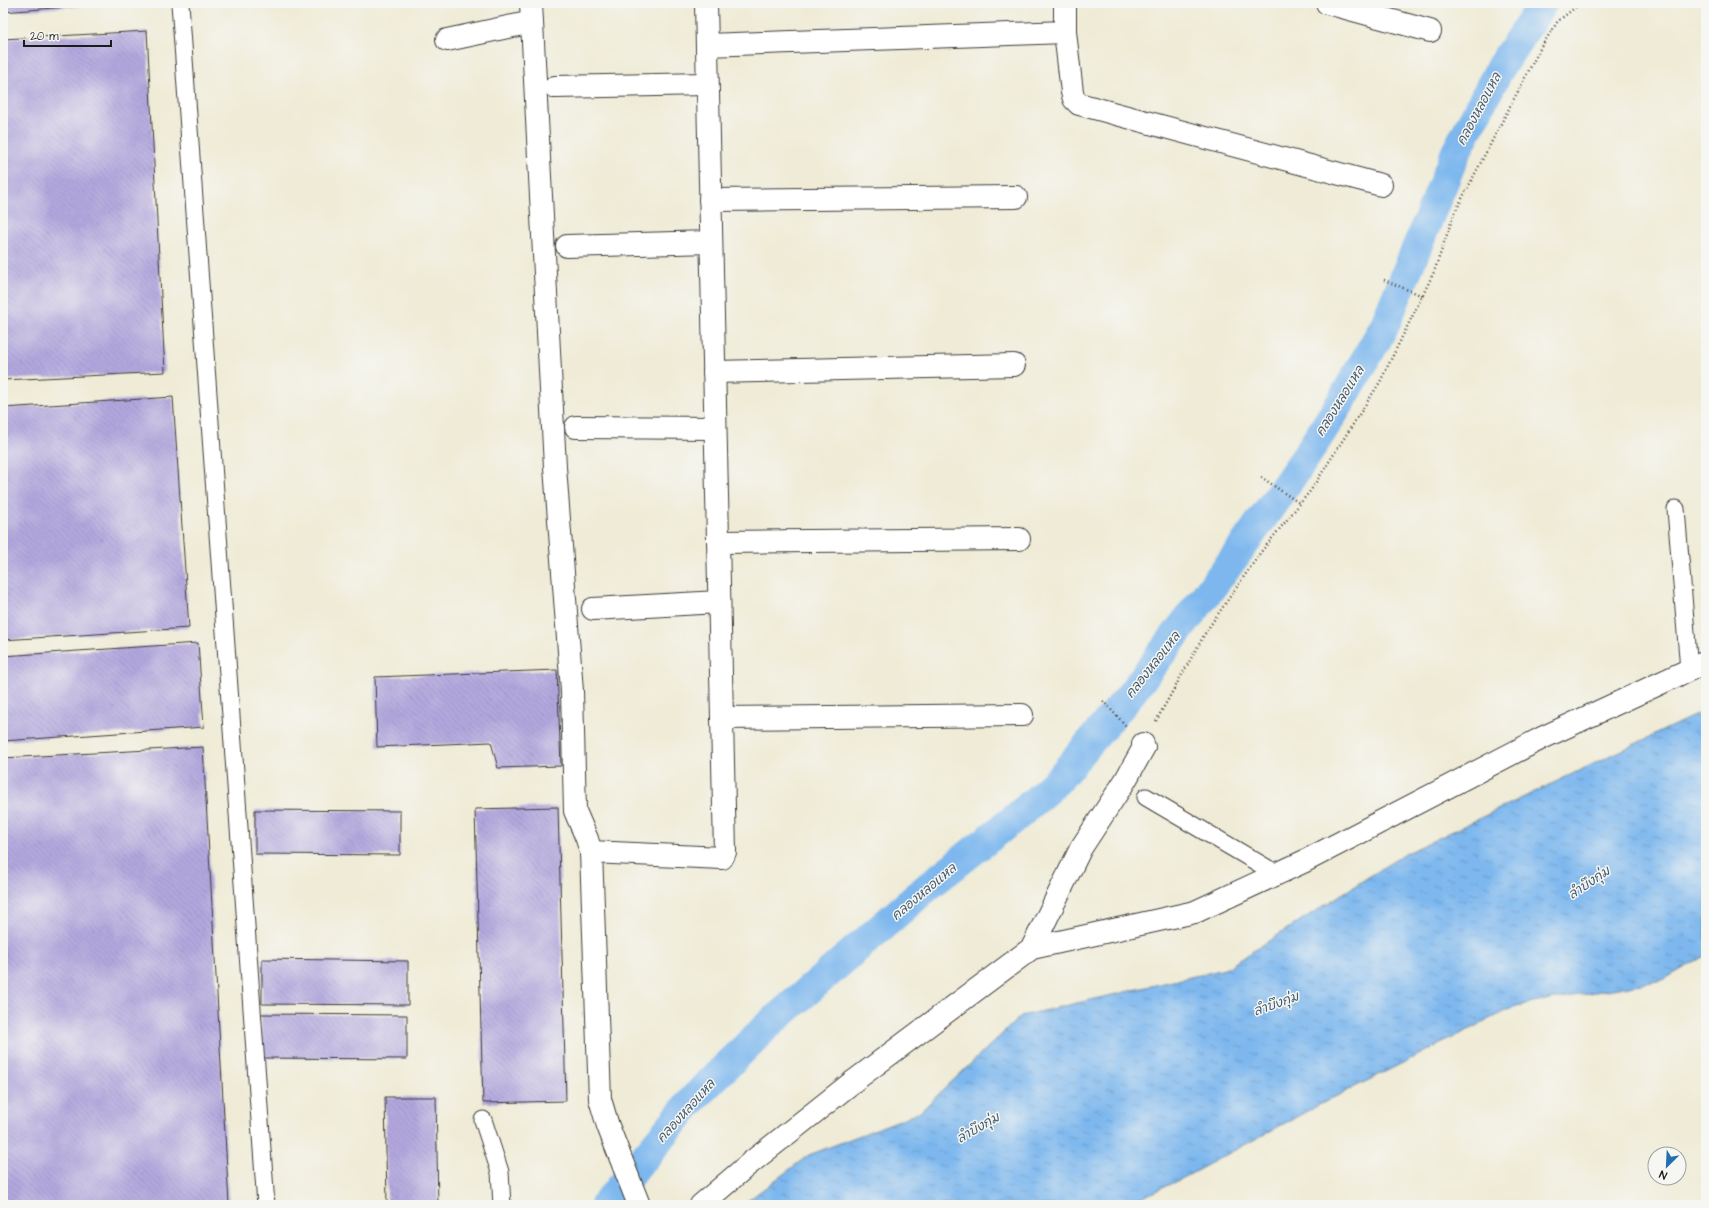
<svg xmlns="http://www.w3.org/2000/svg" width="1709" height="1208" font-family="'Architects Daughter','Playpen Sans Thai',sans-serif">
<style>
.water{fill:url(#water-ripples);stroke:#4c6a85}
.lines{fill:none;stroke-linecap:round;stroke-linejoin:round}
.canal{stroke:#7db7ee;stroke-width:30}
.building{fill:url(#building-back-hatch)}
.service-casing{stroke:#3c3b38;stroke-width:19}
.minor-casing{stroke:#3c3b38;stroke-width:24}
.path{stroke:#3c3b38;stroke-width:2.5;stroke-dasharray:1 3;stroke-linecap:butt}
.service{stroke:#fff;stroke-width:17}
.minor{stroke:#fff;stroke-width:22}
.labels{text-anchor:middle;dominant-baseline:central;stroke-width:3;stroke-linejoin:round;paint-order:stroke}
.water-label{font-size:13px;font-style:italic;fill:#435a70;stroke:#f6f6f2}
</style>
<defs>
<pattern id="water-ripples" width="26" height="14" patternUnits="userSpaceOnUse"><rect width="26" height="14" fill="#7db7ee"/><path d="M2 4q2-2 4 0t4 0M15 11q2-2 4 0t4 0" fill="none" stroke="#6694c0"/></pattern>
<pattern id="building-back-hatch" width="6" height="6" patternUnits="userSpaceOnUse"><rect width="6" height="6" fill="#b2a7de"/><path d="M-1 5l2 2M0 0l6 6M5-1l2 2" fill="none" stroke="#988fbe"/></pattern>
</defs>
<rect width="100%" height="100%" fill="#f6f6f2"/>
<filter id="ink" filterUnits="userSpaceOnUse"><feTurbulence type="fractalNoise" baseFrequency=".025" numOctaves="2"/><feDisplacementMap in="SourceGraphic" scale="8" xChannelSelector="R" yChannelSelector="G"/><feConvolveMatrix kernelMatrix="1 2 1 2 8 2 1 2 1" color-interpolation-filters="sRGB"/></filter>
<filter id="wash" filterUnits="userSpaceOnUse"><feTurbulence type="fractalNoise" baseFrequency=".012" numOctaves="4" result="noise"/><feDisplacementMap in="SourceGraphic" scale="16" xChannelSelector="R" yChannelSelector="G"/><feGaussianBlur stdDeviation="0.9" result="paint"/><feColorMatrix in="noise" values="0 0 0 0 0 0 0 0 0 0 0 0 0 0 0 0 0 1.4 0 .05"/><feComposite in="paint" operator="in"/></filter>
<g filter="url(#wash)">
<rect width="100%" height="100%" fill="#efebd6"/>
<polygon class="water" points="1706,710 1706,955 1663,980 1516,1006 1313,1108 1185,1177 1126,1205 742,1205 809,1155 920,1112 1021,1016 1225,969 1403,855"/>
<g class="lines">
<polyline class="canal" points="605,1205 693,1099 766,1027 930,885 1020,814 1058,780 1126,700 1243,546 1307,455 1342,400 1384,327 1456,152 1501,66 1543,3"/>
</g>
<g id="blocks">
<g class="building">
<polygon points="3,3 105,3 105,4 3,12"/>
<polygon points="147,31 165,372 3,380 3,39"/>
<polygon points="173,397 189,628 3,640 3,408"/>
<polygon points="198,643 204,727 3,741 3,656"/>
<polygon points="557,670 561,766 498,768 491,742 377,747 375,677"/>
<polygon points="203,747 229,1205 3,1205 3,758"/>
<polygon points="558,807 566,1101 483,1103 475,809"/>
<polygon points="255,810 400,811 400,855 255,854"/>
<polygon points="262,959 408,961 408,1005 262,1004"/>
<polygon points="261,1014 407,1015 407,1059 261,1058"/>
<polygon points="385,1097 436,1097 438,1205 387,1205"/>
</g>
</g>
</g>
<g filter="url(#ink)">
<use href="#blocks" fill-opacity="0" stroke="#3c3b38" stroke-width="1"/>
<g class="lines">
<g class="service-casing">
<g id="service">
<polyline points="180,3 266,1205"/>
<polyline points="1676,509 1689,670"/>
<polyline points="1146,797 1277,874"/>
<polyline points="483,1120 500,1172 502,1205"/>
</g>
</g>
<g class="minor-casing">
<g id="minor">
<polyline points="531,3 555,467 572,691 575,811 587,839 591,852"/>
<polyline points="1065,3 1065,32 1072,92 1074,99 1079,104 1381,185"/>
<polyline points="1327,3 1430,31"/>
<polyline points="447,40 532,22"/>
<polyline points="707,45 1065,32"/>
<polyline points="555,87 707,84"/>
<polyline points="710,200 1016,197"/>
<polyline points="567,246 711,242"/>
<polyline points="714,372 1014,365"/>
<polyline points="576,427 715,428"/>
<polyline points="718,542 1019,539"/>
<polyline points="593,609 719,602"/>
<polyline points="722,718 1022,715"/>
<polyline points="1032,948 1081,848 1125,781 1144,747 1143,744"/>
<polyline points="639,1205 608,1126 600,1099 591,852 722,858 725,852 706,3"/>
<polyline points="701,1205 749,1164 854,1081 1032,948 1195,912 1305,861 1542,738 1706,662"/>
</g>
</g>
<g class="path">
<polyline points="1384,280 1423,296"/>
<polyline points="1261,477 1299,503"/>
<polyline points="1103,701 1126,726"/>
<polyline points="1156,721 1207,630 1261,552 1311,490 1380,382 1434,272 1454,214 1541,47 1558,21 1581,3"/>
</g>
<use href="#service" class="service"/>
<use href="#minor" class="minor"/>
</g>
</g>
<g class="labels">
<g class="water-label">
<text transform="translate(1479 109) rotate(-62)">คลองหลอแหล</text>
<text transform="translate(1340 401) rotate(-58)">คลองหลอแหล</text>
<text transform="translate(1153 665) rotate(-52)">คลองหลอแหล</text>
<text transform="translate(1589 883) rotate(-34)">ลำบึงกุ่ม</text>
<text transform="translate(924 892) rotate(-40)">คลองหลอแหล</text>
<text transform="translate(1276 1004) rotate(-20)">ลำบึงกุ่ม</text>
<text transform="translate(686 1111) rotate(-48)">คลองหลอแหล</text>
<text transform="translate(978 1128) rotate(-30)">ลำบึงกุ่ม</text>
</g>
</g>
<rect width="1709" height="1208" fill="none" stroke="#f6f6f2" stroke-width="16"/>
<g transform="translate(1667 1166) rotate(204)"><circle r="19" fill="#f6f6f2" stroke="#9f9f9c"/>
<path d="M0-3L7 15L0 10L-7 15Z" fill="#1f6fb2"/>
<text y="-6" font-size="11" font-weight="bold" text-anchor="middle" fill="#1c1c1c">N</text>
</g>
<path d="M24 40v6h87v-6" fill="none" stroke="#1c1c1c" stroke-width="2"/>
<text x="30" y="40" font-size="12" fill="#1c1c1c" stroke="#f6f6f2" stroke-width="3" paint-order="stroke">20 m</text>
</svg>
